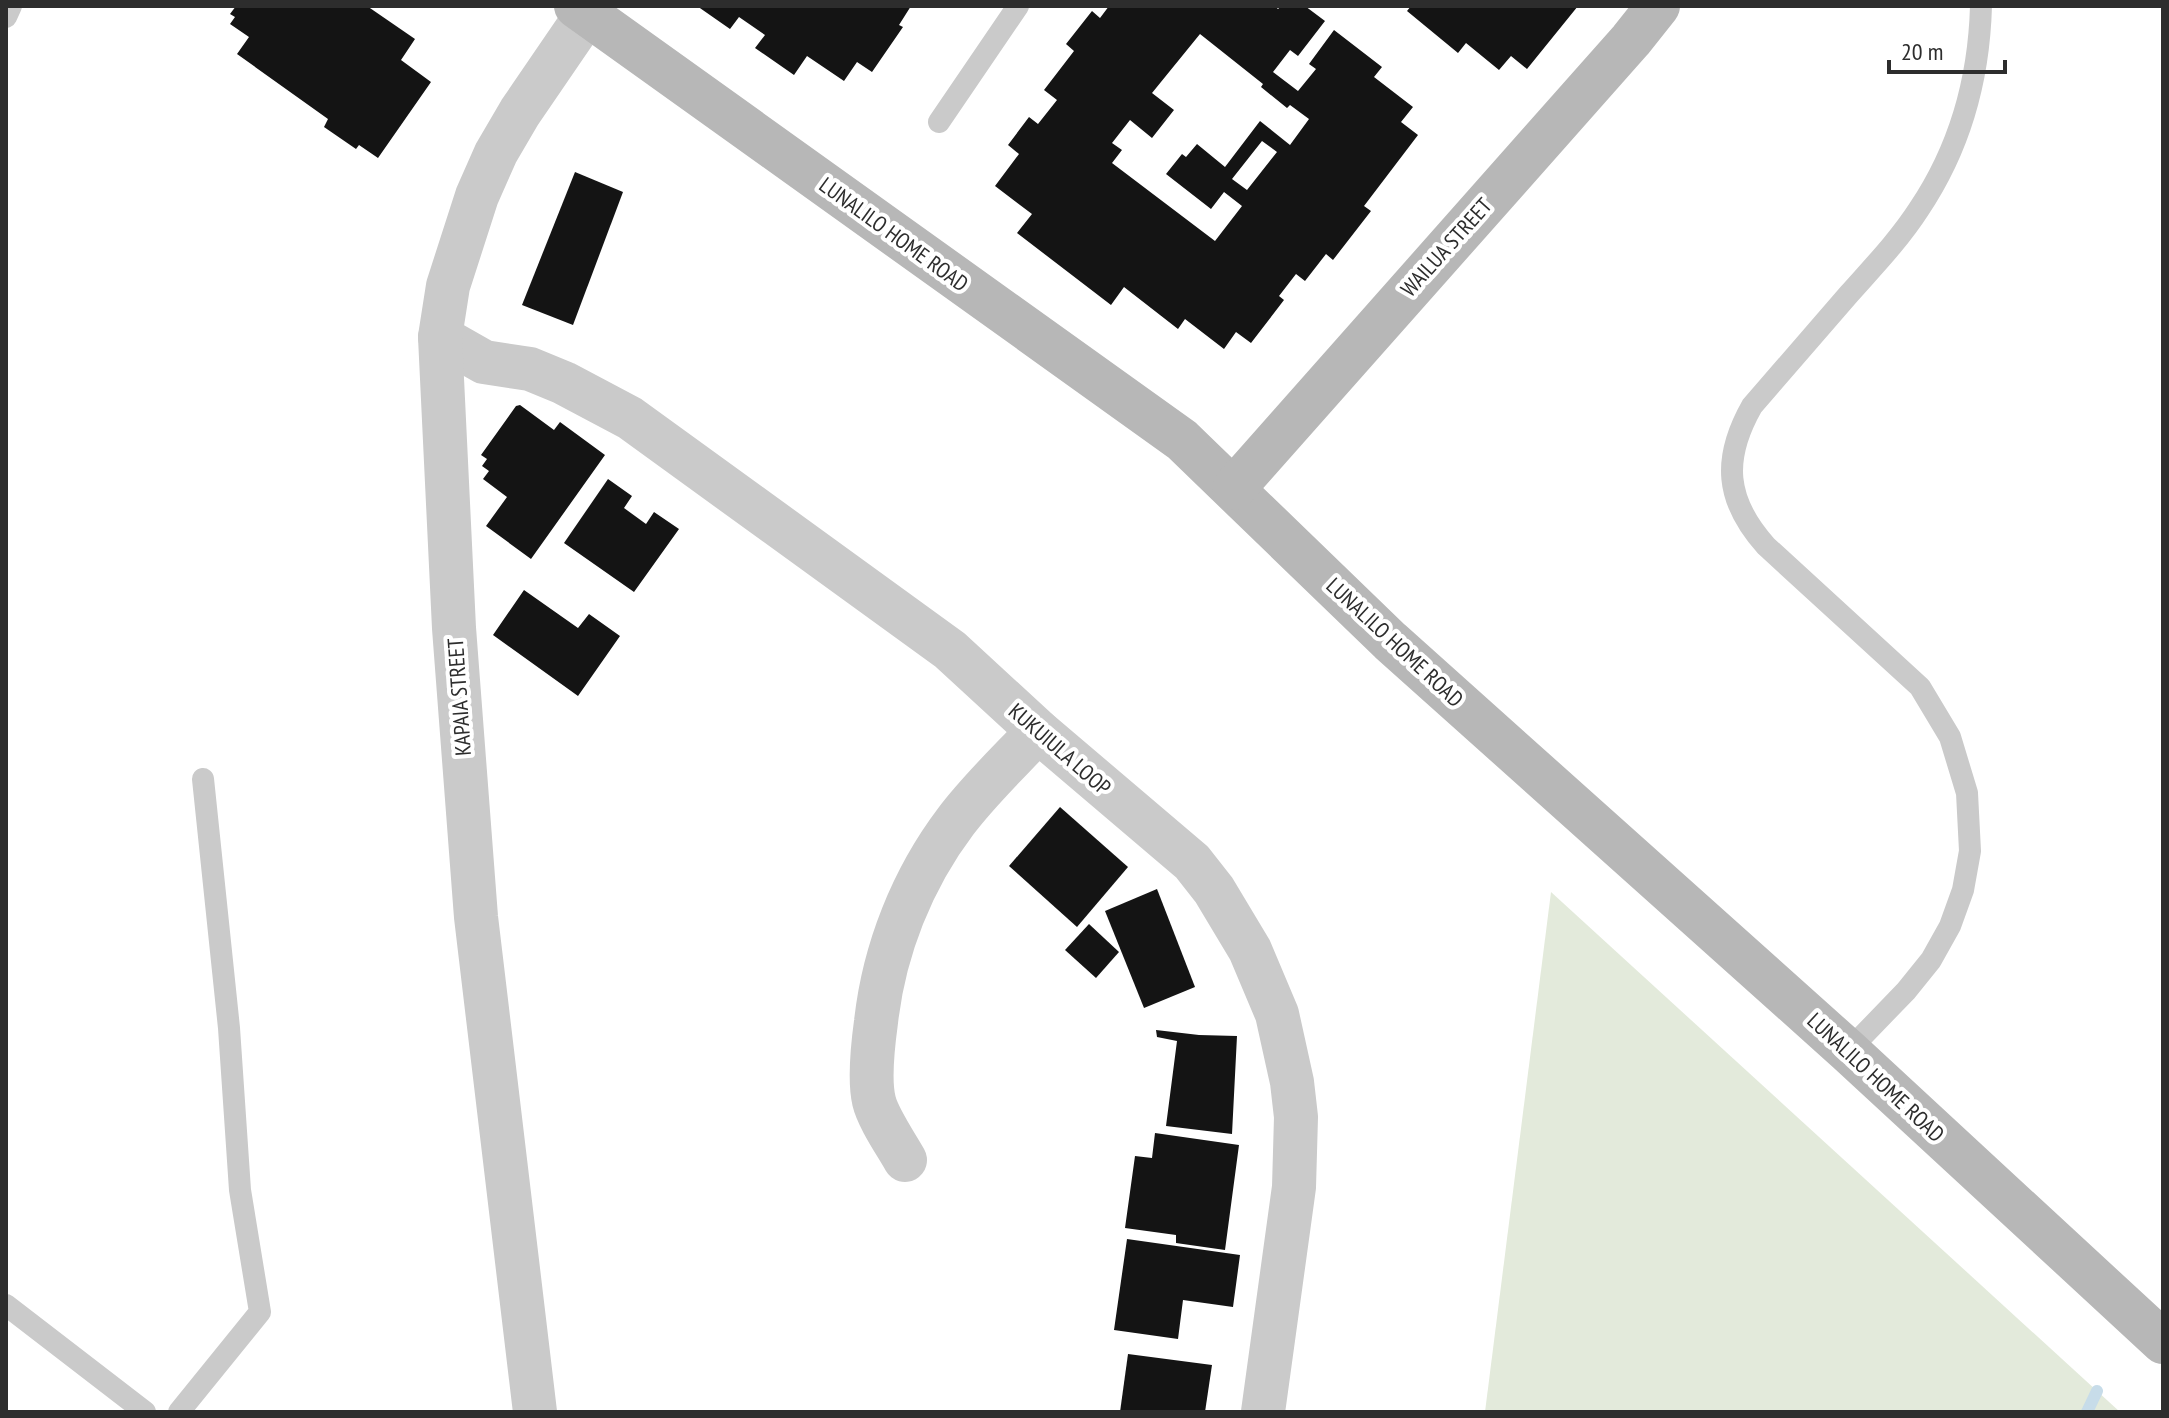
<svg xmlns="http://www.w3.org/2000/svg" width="2169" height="1418" font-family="'PT Sans Narrow',sans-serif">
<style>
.green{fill:#e3eadb}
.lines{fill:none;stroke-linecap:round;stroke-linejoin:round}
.stream{stroke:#c7dce9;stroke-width:12}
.building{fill:#141414;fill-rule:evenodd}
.service{stroke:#cacaca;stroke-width:22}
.minor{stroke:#cacaca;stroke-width:44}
.secondary{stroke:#b7b7b7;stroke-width:44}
.labels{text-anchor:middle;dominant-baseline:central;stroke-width:8;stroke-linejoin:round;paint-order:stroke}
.street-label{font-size:22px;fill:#2d2d2d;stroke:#fff}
</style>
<rect width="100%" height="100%" fill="#fff"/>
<polygon class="green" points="1551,892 2120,1412 1485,1412"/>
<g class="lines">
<polyline class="stream" points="2087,1412 2097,1391"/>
</g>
<g class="building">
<polygon points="236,6 367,6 415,39 401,60 431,82 378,158 359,145 356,149 324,127 328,119 237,54 249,37 230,24 235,17 230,14"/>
<polygon points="697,6 911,6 899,25 903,27 872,72 857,62 844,81 807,56 794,75 755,48 765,35 739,17 730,29"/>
<path d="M1109 6H1275L1278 9 1281 6H1305L1325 21 1298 56 1290 50 1273 72 1298 91 1316 69 1309 64 1334 30 1382 67 1374 77 1413 107 1401 122 1418 135 1364 206 1371 211 1333 260 1326 254 1305 281 1296 274 1279 296 1284 300 1251 343 1236 332 1224 349 1185 319 1178 329 1124 287 1111 305 1017 233 1032 214 995 186 1019 154 1008 145 1029 117 1038 124 1057 100 1044 90 1074 51 1066 44 1092 11 1100 18ZM1200 34 1263 84 1261 87 1287 108 1290 105 1309 119 1290 145 1260 121 1225 167 1197 144 1186 157 1182 154 1166 174 1211 209 1224 192 1242 206 1215 241 1112 163 1122 150 1112 143 1130 120 1152 138 1174 110 1152 93ZM1262 141 1277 152 1247 190 1232 179Z"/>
<polygon points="1411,6 1578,6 1527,69 1511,56 1499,70 1466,43 1458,53 1407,11"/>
<polygon points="575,172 623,192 573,325 522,305"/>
<polygon points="520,405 554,430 560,422 605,455 531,559 486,526 507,497 483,479 489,471 482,466 487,459 481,455 516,406"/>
<polygon points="608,479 632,496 624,508 646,524 654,512 679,529 634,592 564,543"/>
<polygon points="524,590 578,628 589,614 620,636 578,696 493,635"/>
<polygon points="1060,807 1128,867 1077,927 1009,866"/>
<polygon points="1157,889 1195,987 1144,1008 1105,911"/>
<polygon points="1089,924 1119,952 1096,978 1065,950"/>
<polygon points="1156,1030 1199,1035 1237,1036 1232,1134 1166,1126 1177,1041 1157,1037"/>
<polygon points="1155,1133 1239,1145 1225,1250 1176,1243 1176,1235 1125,1228 1135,1156 1152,1158"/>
<polygon points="1127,1239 1240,1255 1233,1307 1183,1300 1178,1339 1114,1330"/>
<polygon points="1128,1354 1212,1365 1205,1412 1120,1412"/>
</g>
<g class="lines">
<g class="service">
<polyline points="6,17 11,6"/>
<polyline points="939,122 1018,6"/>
<path d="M1848 1051 1906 991 1931 960 1950 926 1963 890 1970 851 1967 793 1950 737 1920 687 1766 546C1725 500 1722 459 1752 406 1784 369 1816 332 1849 294 1873 267 1899 240 1919 209 1960 148 1979 78 1981 6"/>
<polyline points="6,1305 145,1412"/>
<polyline points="179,1412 260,1312 240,1190 229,1028 203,779"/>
</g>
<g class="minor">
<polyline points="440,337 484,362 530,369 564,383 630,418 950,650 1038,731 1192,862 1214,890 1250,950 1277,1014 1292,1082 1296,1117 1294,1187 1263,1412"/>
<path d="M905 1160C896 1144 878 1118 874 1101 869 1080 873 1044 876 1022 884 950 912 879 956 821 980 789 1011 760 1038 731"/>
<polyline points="535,1412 476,917 454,628 440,337 448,286 477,196 496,153 520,112 587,14"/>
</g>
<g class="secondary">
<polyline points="576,6 1182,440 1390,641 1848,1051 2163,1342"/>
<polyline points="1234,488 1631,40 1658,6"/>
</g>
</g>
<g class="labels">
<g class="street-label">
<text transform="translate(894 234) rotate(36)">LUNALILO HOME ROAD</text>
<text transform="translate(1446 247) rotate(-48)">WAILUA STREET</text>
<text transform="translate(1395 642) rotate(43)">LUNALILO HOME ROAD</text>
<text transform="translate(459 697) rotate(-94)">KAPAIA STREET</text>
<text transform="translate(1060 749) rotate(41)">KUKUIULA LOOP</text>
<text transform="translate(1876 1077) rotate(43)">LUNALILO HOME ROAD</text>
</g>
</g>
<rect width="2169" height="1418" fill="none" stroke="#2d2d2d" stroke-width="16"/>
<path d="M1889 60v12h116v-12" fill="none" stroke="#2d2d2d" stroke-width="4"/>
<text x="1901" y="60" font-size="24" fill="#2d2d2d" stroke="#ffffff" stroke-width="6" paint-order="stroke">20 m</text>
</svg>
